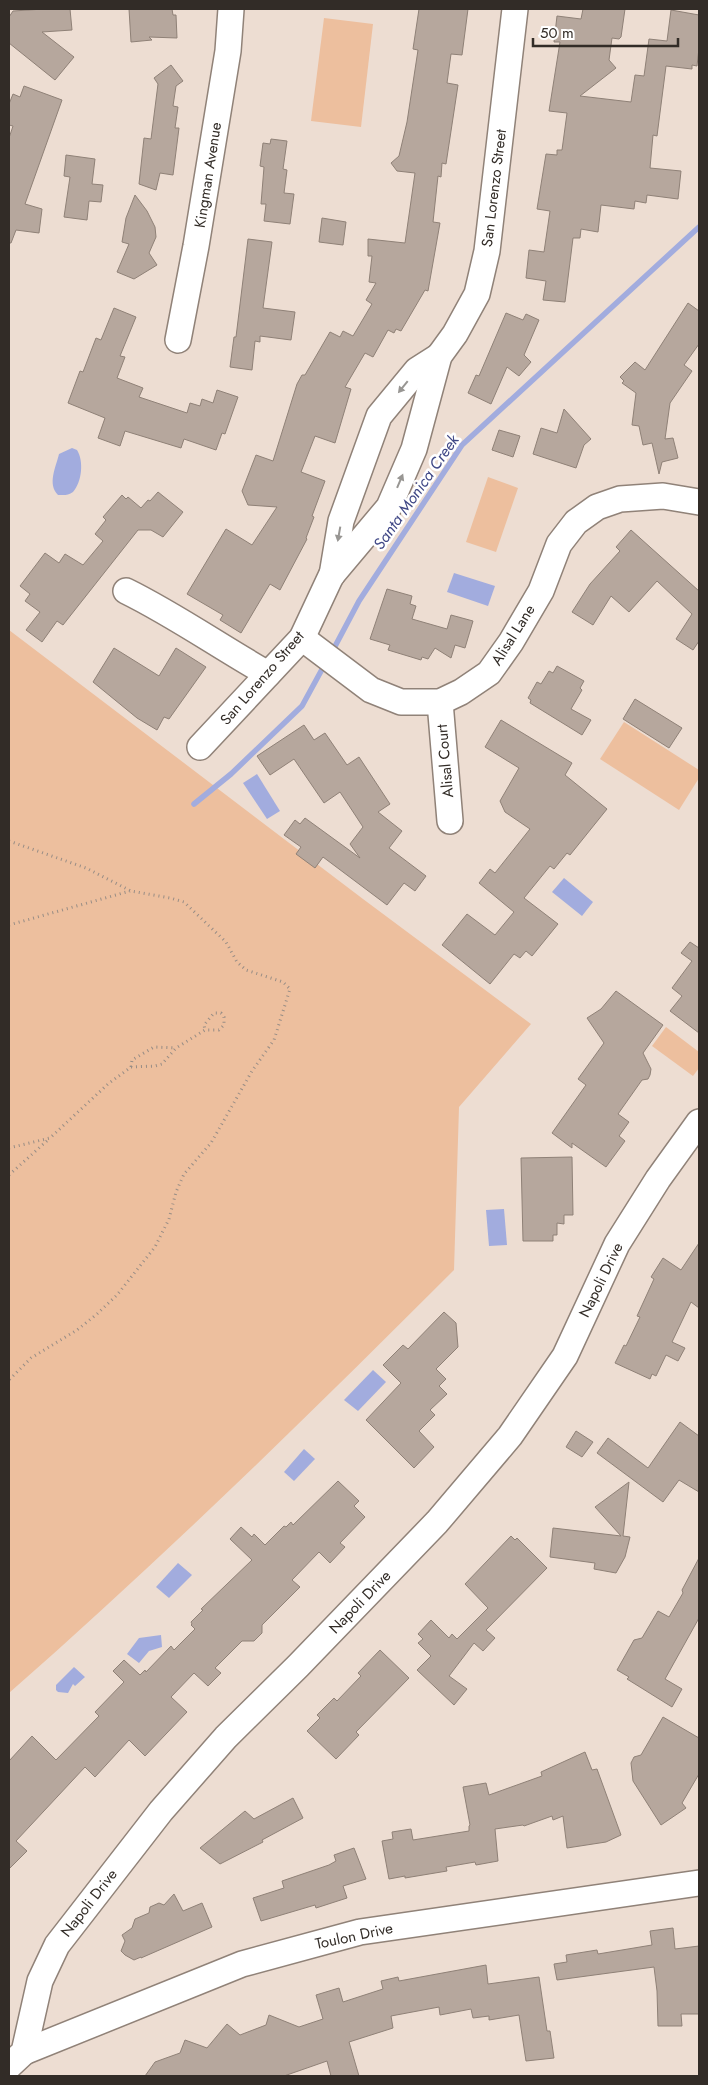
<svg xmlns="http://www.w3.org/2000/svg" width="708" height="2085" font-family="Jost,sans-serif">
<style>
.green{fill:#edbf9e}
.water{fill:#a2acde}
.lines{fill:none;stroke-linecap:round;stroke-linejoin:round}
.stream{stroke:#a2acde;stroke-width:5.5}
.building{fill:#b6a79d;stroke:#8f8177}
.minor-casing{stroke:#908278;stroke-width:28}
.path{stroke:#988d85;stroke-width:3;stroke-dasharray:1 4;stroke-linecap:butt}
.minor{stroke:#fff;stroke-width:25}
.oneway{fill:#989693}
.labels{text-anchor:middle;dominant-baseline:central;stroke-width:5;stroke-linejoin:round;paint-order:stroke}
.street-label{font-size:15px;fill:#322c27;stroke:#fff}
.water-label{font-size:16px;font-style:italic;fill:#404886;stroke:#fff}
</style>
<rect width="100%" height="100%" fill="#edddd2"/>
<g class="green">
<polygon points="324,18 373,24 361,127 311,121"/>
<polygon points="488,477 518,488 496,552 466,542"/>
<path d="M9 630 363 899 531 1024 459 1107 454 1270C309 1415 163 1558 9 1693Z"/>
<polygon points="624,722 699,770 699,778 679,810 600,759"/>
<polygon points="666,1027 699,1052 699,1068 693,1076 652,1046"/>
</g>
<g class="water">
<path d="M72 448 77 450C84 461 82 482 73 492 68 496 63 495 58 495 47 484 56 467 59 454Z"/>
<polygon points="454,573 495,586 488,606 447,592"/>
<polygon points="257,774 280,811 267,819 243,783"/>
<polygon points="564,878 593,902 582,916 552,892"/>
<polygon points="504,1209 507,1245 489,1246 486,1210"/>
<polygon points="373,1370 386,1382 358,1411 344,1400"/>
<polygon points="304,1449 315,1459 294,1481 284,1472"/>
<polygon points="178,1563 192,1575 169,1598 156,1587"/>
<polygon points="161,1635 162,1647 149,1651 139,1663 127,1654 139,1638"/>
<polygon points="74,1667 85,1677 75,1686 73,1684 68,1693 58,1692 56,1690 56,1685"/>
</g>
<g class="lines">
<g class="stream">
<polyline points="332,652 359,601 462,445 699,227"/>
<polyline points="194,804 231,774 302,706 326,662"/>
</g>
</g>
<g class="building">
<polygon points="44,9 70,9 72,30 42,32 74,57 55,80 9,43 9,17 13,11"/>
<polygon points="129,9 172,9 173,15 176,15 177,38 149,37 152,40 131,42"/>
<polygon points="419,9 468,9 462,55 451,54 447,83 458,85 446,164 442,163 441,177 438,176 433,222 440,223 428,291 425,290 401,331 396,329 394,333 388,330 373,357 365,353 345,387 351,389 335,443 315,436 301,472 325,481 312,516 314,517 306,538 307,539 280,590 270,584 241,633 220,620 223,615 187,594 226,529 252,545 277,507 248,505 242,491 256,455 273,461 297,384 302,375 305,375 330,332 340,337 343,331 353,336 372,304 366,300 376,283 369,282 372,256 368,256 368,239 405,243 415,173 397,171 391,163 399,156 407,122 418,50 413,49"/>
<polygon points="583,9 625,9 621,37 619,39 612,38 609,60 616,68 580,96 631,102 635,75 644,76 649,39 667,41 671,10 699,15 699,48 697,66 692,65 692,69 666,66 657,136 653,135 650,168 681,171 678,199 647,195 646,203 635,201 634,209 601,205 598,232 581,229 580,238 573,238 565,302 543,300 546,281 526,278 529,250 544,252 550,211 537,209 546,154 557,155 557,150 562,150 567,113 549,111 560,42 554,42 557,16 581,19"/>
<polygon points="171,65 183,81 176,86 173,106 178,107 175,128 179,128 173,175 160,173 156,190 139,184 144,138 151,139 158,84 154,78"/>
<polygon points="24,86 62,100 25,204 42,209 39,233 16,230 11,243 9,243 9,138 13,126 9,125 9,104 13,94 20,97"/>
<polygon points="271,139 287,141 283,169 287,170 284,193 294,194 290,224 264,221 266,204 261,204 264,167 260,166 263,143 270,144"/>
<polygon points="66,155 95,159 92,184 103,185 101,202 89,201 87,220 64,217 70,177 64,176"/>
<polygon points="135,195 147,211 155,227 156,237 149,253 157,265 134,279 117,272 129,244 122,242 126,218"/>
<polygon points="322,218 346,222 343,245 319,242"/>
<polygon points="248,239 272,242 263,308 295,312 291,340 260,336 260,342 255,341 252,370 230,367 234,337 236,337"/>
<polygon points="688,303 699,311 699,344 684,365 692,371 670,403 665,439 673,438 678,458 662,462 659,474 652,443 643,445 639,426 632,425 636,393 622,383 624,381 620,377 635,362 645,370"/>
<polygon points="114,308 136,317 120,356 125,357 117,378 143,388 139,397 187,413 190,403 200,406 202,399 213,403 217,390 238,397 225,434 222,433 216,450 184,439 181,448 125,431 120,446 98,438 105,418 68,403 80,371 83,372 96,338 101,340"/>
<polygon points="506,313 523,320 526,314 539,320 524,355 531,362 519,376 507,367 491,404 468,393 476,375 479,376"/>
<polygon points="564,409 591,439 584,445 576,468 533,454 541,428 557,433"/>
<polygon points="499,430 520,436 513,457 492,450"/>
<polygon points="158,492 183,512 163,537 151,530 138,530 63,625 57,621 42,642 26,630 40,612 25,601 30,594 20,586 45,553 59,563 65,554 83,565 103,541 95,534 106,520 103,517 122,495 126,499 128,497 141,508 148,500 150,501"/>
<polygon points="631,530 699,591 699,641 693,650 676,639 692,614 657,581 629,612 611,596 593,625 572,612 590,584 620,551 616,547"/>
<polygon points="387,589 412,596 410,604 416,606 412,619 447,629 451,615 473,621 465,648 455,645 451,658 435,648 428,659 422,657 421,660 388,650 390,645 370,639"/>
<polygon points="114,648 159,676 176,648 206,667 169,719 164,717 157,730 137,718 93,682"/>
<polygon points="557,666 584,681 580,688 582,690 571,709 591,720 582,735 530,703 531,700 528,698 537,682 541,684 549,671 553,673"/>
<polygon points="635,699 682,728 669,748 623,719"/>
<polygon points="501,720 572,763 565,775 607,809 570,855 567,853 554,869 550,866 524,898 558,924 532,956 526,951 520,958 514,954 490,984 442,945 467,914 495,935 514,912 479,883 490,869 495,873 530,829 505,812 500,801 519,768 485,747"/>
<polygon points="304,725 314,740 325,733 347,765 359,757 390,804 378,812 402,831 389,848 426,876 415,891 404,883 387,905 323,857 315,868 296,854 301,847 284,835 295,820 300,824 305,818 360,858 350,844 363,827 340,792 324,803 294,759 270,775 257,756"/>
<polygon points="690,942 699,948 699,1033 670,1011 682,996 672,988 692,961 681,953"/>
<polygon points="616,991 663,1025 643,1053 651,1069 650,1075 648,1079 642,1080 618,1114 629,1122 619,1136 625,1141 606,1167 572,1143 572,1148 552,1133 586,1085 578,1079 604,1043 587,1018 601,1009"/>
<polygon points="572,1157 573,1215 564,1215 564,1224 557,1223 557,1235 553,1235 553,1241 523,1241 521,1158"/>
<polygon points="699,1243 699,1308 691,1302 672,1342 685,1348 678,1361 666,1355 656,1376 652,1374 650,1379 615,1363 624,1345 626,1346 640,1317 637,1316 654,1279 651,1277 663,1258 681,1270"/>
<polygon points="444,1312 456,1323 458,1347 436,1369 446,1379 439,1386 447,1394 430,1410 435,1415 419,1431 434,1447 414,1468 366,1420 401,1383 383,1365 403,1345 408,1349"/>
<polygon points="680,1422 699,1436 699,1492 679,1480 663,1502 597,1453 608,1438 648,1468"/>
<polygon points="576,1431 593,1442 582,1457 566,1447"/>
<polygon points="338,1481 359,1501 354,1506 365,1517 340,1543 345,1547 330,1563 319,1552 292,1580 300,1587 262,1625 262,1633 254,1641 242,1641 215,1668 221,1673 208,1686 194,1673 171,1697 187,1712 145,1756 129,1740 95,1777 85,1767 16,1841 27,1851 9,1869 9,1761 32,1736 56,1760 99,1716 95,1712 124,1682 113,1671 124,1660 140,1675 145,1670 146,1672 171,1646 174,1650 195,1629 191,1625 192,1624 191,1622 203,1610 201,1609 252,1560 230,1539 241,1527 252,1537 254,1534 265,1545 284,1526 286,1527 291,1522 293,1525"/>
<polygon points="629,1482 623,1536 630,1537 625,1557 616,1573 594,1569 595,1563 550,1557 553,1528 621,1536 595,1507"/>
<polygon points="511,1536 515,1540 517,1538 547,1568 486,1630 495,1638 483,1651 474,1643 449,1676 467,1689 454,1705 417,1670 431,1656 418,1643 423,1639 418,1634 431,1620 449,1638 452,1634 457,1639 488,1608 465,1584"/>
<polygon points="699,1558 699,1618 665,1679 682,1689 672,1707 627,1679 629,1677 617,1670 634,1640 642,1638 658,1611 669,1617 683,1593 682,1590"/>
<polygon points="380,1650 409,1678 356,1732 359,1735 336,1759 307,1731 320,1718 317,1715 334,1698 337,1701 361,1676 358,1673"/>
<polygon points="663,1717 699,1738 699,1774 682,1803 686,1808 661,1825 633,1781 631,1763 634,1757 641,1755"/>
<polygon points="585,1752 592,1770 597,1769 621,1835 606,1842 567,1848 563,1816 553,1820 552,1816 524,1826 523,1825 495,1829 498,1861 476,1865 475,1862 446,1867 447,1871 405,1878 405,1876 389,1879 382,1841 393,1839 392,1832 411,1829 413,1840 469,1831 469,1826 470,1825 463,1787 486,1783 489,1795 542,1776 541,1772"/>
<polygon points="293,1798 303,1818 262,1840 263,1842 220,1864 200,1848 245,1811 254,1819"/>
<polygon points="354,1848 366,1879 343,1886 347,1898 316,1908 315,1905 261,1921 253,1898 284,1888 282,1881 329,1865 336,1861 334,1855"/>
<polygon points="174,1894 183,1911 202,1903 212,1927 141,1958 141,1957 134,1960 125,1955 121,1951 125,1941 122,1935 132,1928 135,1919 149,1913 150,1907 159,1903 164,1905"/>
<polygon points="673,1928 675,1949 699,1946 699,2014 681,2014 682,2026 658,2026 657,1991 654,1967 557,1980 554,1964 567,1962 566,1955 597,1950 598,1954 652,1945 650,1931"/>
<polygon points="486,1965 488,1984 539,1977 547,2031 550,2031 554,2058 526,2061 519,2015 489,2020 489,2016 473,2018 471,2009 440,2015 439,2007 391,2016 393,2028 349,2042 359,2076 331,2076 327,2061 284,2076 145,2076 155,2062 180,2053 185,2040 207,2048 227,2024 240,2035 266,2025 269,2015 299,2027 323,2019 316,1995 339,1988 343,2002 383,1989 381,1981 398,1977 399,1981"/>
</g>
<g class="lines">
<g class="minor-casing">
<g id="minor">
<polyline points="178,340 196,246 228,51 231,9"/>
<polyline points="332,575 341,521 379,416 417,370 439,356"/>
<path d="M126 591C175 615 220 647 268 674"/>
<polyline points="302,638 371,690 401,702 440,702 461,692 489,673 511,642 541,591 559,544 576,522 597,507 620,499 663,496 699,502"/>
<polyline points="440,702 450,821"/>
<polyline points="200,747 302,638 331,576 389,507 414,449 439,356 455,334 477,294 487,251 515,9"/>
<polyline points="24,2052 242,1964 360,1932 699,1883"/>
<polyline points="9,2066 24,2052 40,1981 57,1945 161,1811 226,1737 298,1666 437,1522 510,1436 565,1356 617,1244 658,1179 699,1122"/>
</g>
</g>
<g class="path">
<polyline points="9,841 86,868 131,891 170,898 184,902 226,942 237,962 246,970 283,982 290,989 274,1040 252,1071 211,1143 184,1174 176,1192 169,1219 155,1247 117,1295 97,1314 77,1330 31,1358 9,1380"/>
<polyline points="9,925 130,891"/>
<polyline points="131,1067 132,1060 154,1047 176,1048"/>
<polyline points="9,1148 50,1138 108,1084 131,1067 155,1066 162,1064 176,1048 205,1030 219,1030 224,1025 224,1017 221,1013 214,1013 204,1025 205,1030"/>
<polyline points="9,1175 49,1139"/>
</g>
<use href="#minor" class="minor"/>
</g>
<defs><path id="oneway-solid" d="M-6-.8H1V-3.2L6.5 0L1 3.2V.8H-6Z" transform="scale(1.25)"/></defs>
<g class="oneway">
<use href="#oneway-solid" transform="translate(403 387) rotate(129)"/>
<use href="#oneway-solid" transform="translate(400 481) rotate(-67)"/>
<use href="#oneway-solid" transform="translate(339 534) rotate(100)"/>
</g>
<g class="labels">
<g class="street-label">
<text transform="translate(208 175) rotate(-81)">Kingman Avenue</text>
<text transform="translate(494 188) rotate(-83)">San Lorenzo Street</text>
<text transform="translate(513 635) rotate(-58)">Alisal Lane</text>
<text transform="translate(262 678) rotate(-49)">San Lorenzo Street</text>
<text transform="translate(445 761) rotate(-95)">Alisal Court</text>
<text transform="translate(601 1280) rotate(-64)">Napoli Drive</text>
<text transform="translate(360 1602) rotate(-46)">Napoli Drive</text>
<text transform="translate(89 1903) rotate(-52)">Napoli Drive</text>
<text transform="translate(354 1936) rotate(-12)">Toulon Drive</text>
</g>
<g class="water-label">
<text transform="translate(416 492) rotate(-55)">Santa Monica Creek</text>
</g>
</g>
<rect width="708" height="2085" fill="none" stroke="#322c27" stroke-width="20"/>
<path d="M533 38v8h145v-8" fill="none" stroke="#322c27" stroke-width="2.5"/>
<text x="540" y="38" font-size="15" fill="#322c27" stroke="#ffffff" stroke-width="4" paint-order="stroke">50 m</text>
</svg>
